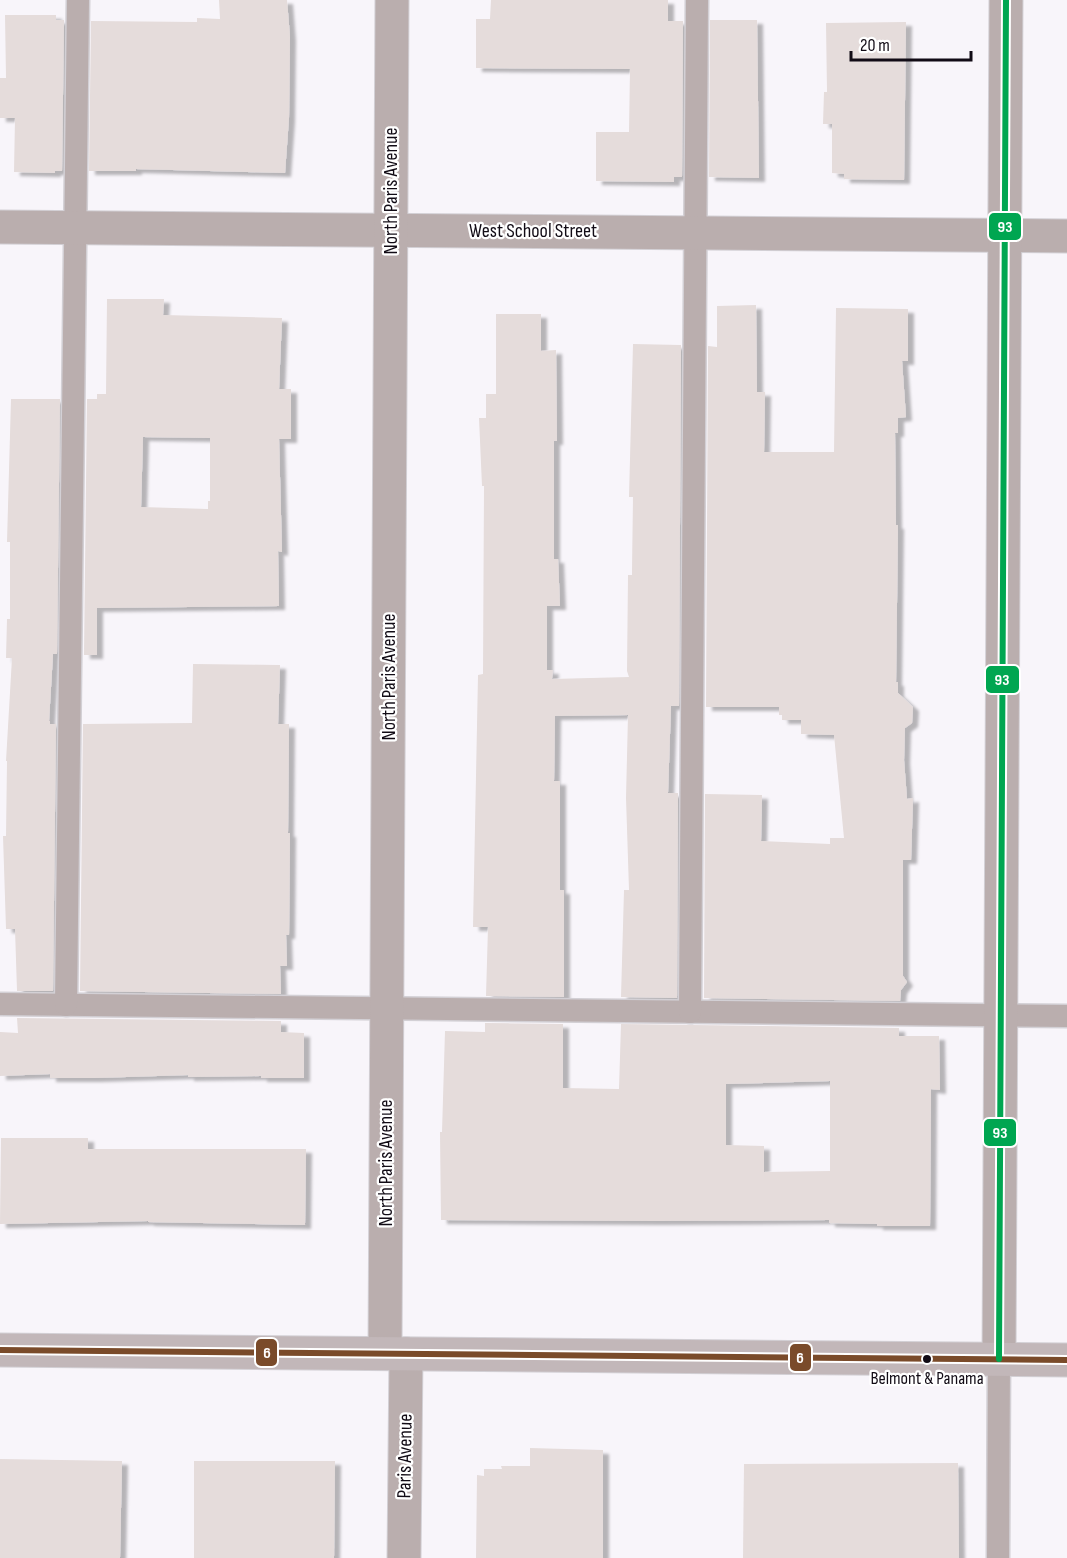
<svg xmlns="http://www.w3.org/2000/svg" width="1067" height="1558" font-family="'Sofia Sans Condensed',sans-serif">
<style>
.building{fill:#e5dcdb;fill-rule:evenodd;filter:url(#shadow)}
.lines{fill:none;stroke-linecap:round;stroke-linejoin:round}
.lane-casing{stroke:#d3d0d5;stroke-width:25}
.street-casing{stroke:#d3d0d5;stroke-width:35}
.secondary-casing{stroke:#d3d0d5;stroke-width:35}
.lane{stroke:#baaeae;stroke-width:22}
.street{stroke:#baaeae;stroke-width:33}
.secondary{stroke:#c2b7b9;stroke-width:33}
.bus-1-casing{stroke:#fff;stroke-width:10}
.bus-2-casing{stroke:#fff;stroke-width:10}
.bus-1{stroke:#7a4b2a;stroke-width:6}
.bus-2{stroke:#00a651;stroke-width:6}
.bus-dot{fill:#110b15;stroke:#fff;stroke-width:2}
.labels{text-anchor:middle;dominant-baseline:central;stroke-width:4.5;stroke-linejoin:round;paint-order:stroke}
.bus-label{font-size:18px;fill:#110b15;stroke:#fff}
.street-label{font-size:20px;fill:#110b15;stroke:#fff}
.line-badge{stroke:#fff;stroke-width:2}
.badge-label{font-size:16px;text-anchor:middle;font-weight:bold;fill:#fff}
</style>
<defs>
<filter id="shadow"><feDropShadow dx="6" dy="4" stdDeviation="1.5" flood-color="#0004"/></filter>
</defs>
<rect width="100%" height="100%" fill="#f8f5fa"/>
<g class="building">
<polygon points="219,0 287,0 290,37 289,118 285,173 136,169 136,171 89,171 91,21 197,22 197,18 220,19"/>
<polygon points="491,0 668,0 668,21 683,21 682,177 674,177 674,182 596,181 596,132 629,132 630,69 476,68 476,19 490,19"/>
<polygon points="5,15 56,15 56,20 64,20 62,171 55,171 55,173 14,172 15,118 0,118 0,78 6,78"/>
<polygon points="710,20 757,20 759,178 709,177"/>
<polygon points="906,22 904,180 844,179 844,174 832,173 832,124 823,124 824,92 827,92 826,23"/>
<path d="M107 299H164L163 315 282 318 279 389H291V439H279L282 552 278 551 279 606 97 608V655H84L87 399H97V394H106ZM143 437 210 438V501H208V509L141 507Z"/>
<polygon points="756,305 757,392 765,392 764,452 834,452 836,308 908,309 908,361 902,361 906,417 898,418 898,433 895,433 896,525 898,525 896,682 898,682 898,693 913,707 912,723 905,728 904,760 907,799 913,798 911,860 903,860 903,976 907,982 901,990 900,1001 704,998 705,794 762,795 761,841 830,844 830,838 844,838 834,735 801,734 801,720 782,720 782,715 779,715 779,707 706,707 708,346 717,347 717,306"/>
<polygon points="496,314 541,314 541,351 556,350 557,441 554,441 554,559 558,559 560,606 547,606 547,670 553,670 552,679 629,677 627,671 628,575 632,575 632,570 633,497 629,497 633,344 681,345 679,706 671,706 668,793 678,793 677,998 621,997 624,890 629,890 626,798 628,715 555,716 554,781 560,781 560,890 564,890 564,997 486,996 488,927 473,927 478,675 483,674 484,486 482,486 479,418 486,418 486,394 496,394"/>
<polygon points="11,399 60,399 57,654 53,654 49,721 50,721 50,724 56,724 53,991 17,991 15,929 6,929 3,836 6,836 7,761 6,761 12,658 6,658 7,619 10,619 10,542 7,542"/>
<polygon points="193,664 280,665 278,724 289,724 288,833 290,833 289,935 286,935 287,966 280,966 281,994 80,991 83,724 192,723"/>
<polygon points="17,1018 281,1021 281,1032 304,1033 304,1078 261,1078 261,1076 188,1077 188,1075 95,1078 50,1078 50,1074 0,1076 0,1032 18,1033"/>
<path d="M485 1023 563 1024V1088L619 1089 621 1024 899 1028V1036H939L940 1090 931 1089 930 1226H877V1224L829 1223V1220L656 1221 441 1220 440 1132H442L445 1031 485 1032ZM830 1081V1171L764 1172V1146L726 1145V1084Z"/>
<polygon points="1,1138 88,1138 88,1149 306,1149 305,1225 148,1222 148,1221 0,1224"/>
<polygon points="530,1448 603,1450 603,1558 476,1558 477,1475 484,1476 484,1469 502,1469 501,1466 530,1466"/>
<polygon points="0,1459 122,1461 120,1558 0,1558"/>
<polygon points="194,1461 335,1461 334,1558 194,1558"/>
<polygon points="958,1463 959,1558 743,1558 744,1464"/>
</g>
<g class="lines">
<g class="lane-casing">
<g id="lane">
<polyline points="0,1004 1067,1016"/>
<polyline points="66,1005 78,0"/>
<polyline points="690,1012 697,0"/>
<polyline points="998,1558 999,1359"/>
</g>
</g>
<g class="street-casing">
<g id="street">
<polyline points="0,227 1067,236"/>
<polyline points="385,1353 392,0"/>
<polyline points="999,1359 1006,0"/>
<polyline points="404,1558 406,1354"/>
</g>
</g>
<g class="secondary-casing">
<polyline id="secondary" points="0,1350 1067,1360"/>
</g>
<use href="#lane" class="lane"/>
<use href="#street" class="street"/>
<use href="#secondary" class="secondary"/>
<g class="bus-1-casing">
<polyline id="bus-1" points="0,1350 1067,1360"/>
</g>
<g class="bus-2-casing">
<polyline id="bus-2" points="999,1359 1006,0"/>
</g>
<use href="#bus-1" class="bus-1"/>
<use href="#bus-2" class="bus-2"/>
</g>
<circle class="bus-dot" cx="927" cy="1359" r="5"/>
<g class="labels">
<g class="bus-label">
<text x="927" y="1378">Belmont &amp; Panama</text>
</g>
<g class="street-label">
<text transform="translate(391 191) rotate(-90)">North Paris Avenue</text>
<text x="533" y="231">West School Street</text>
<text transform="translate(389 677) rotate(-90)">North Paris Avenue</text>
<text transform="translate(386 1163) rotate(-90)">North Paris Avenue</text>
<text transform="translate(405 1456) rotate(-89)">Paris Avenue</text>
</g>
</g>
<g class="line-badge">
<rect x="988" y="212" width="34" height="29" rx="6" fill="#00a651"/>
<rect x="985" y="665" width="35" height="29" rx="6" fill="#00a651"/>
<rect x="983" y="1118" width="34" height="29" rx="6" fill="#00a651"/>
<rect x="255" y="1338" width="23" height="29" rx="6" fill="#7a4b2a"/>
<rect x="789" y="1343" width="23" height="29" rx="6" fill="#7a4b2a"/>
</g>
<g class="badge-label">
<text x="1005" y="232">93</text>
<text x="1002" y="685">93</text>
<text x="1000" y="1138">93</text>
<text x="267" y="1358">6</text>
<text x="800" y="1363">6</text>
</g>
<path d="M851 51v9h120v-9" fill="none" stroke="#110b15" stroke-width="3"/>
<text x="860" y="51" font-size="18" fill="#110b15" stroke="#ffffff" stroke-width="4.5" paint-order="stroke">20 m</text>
</svg>
